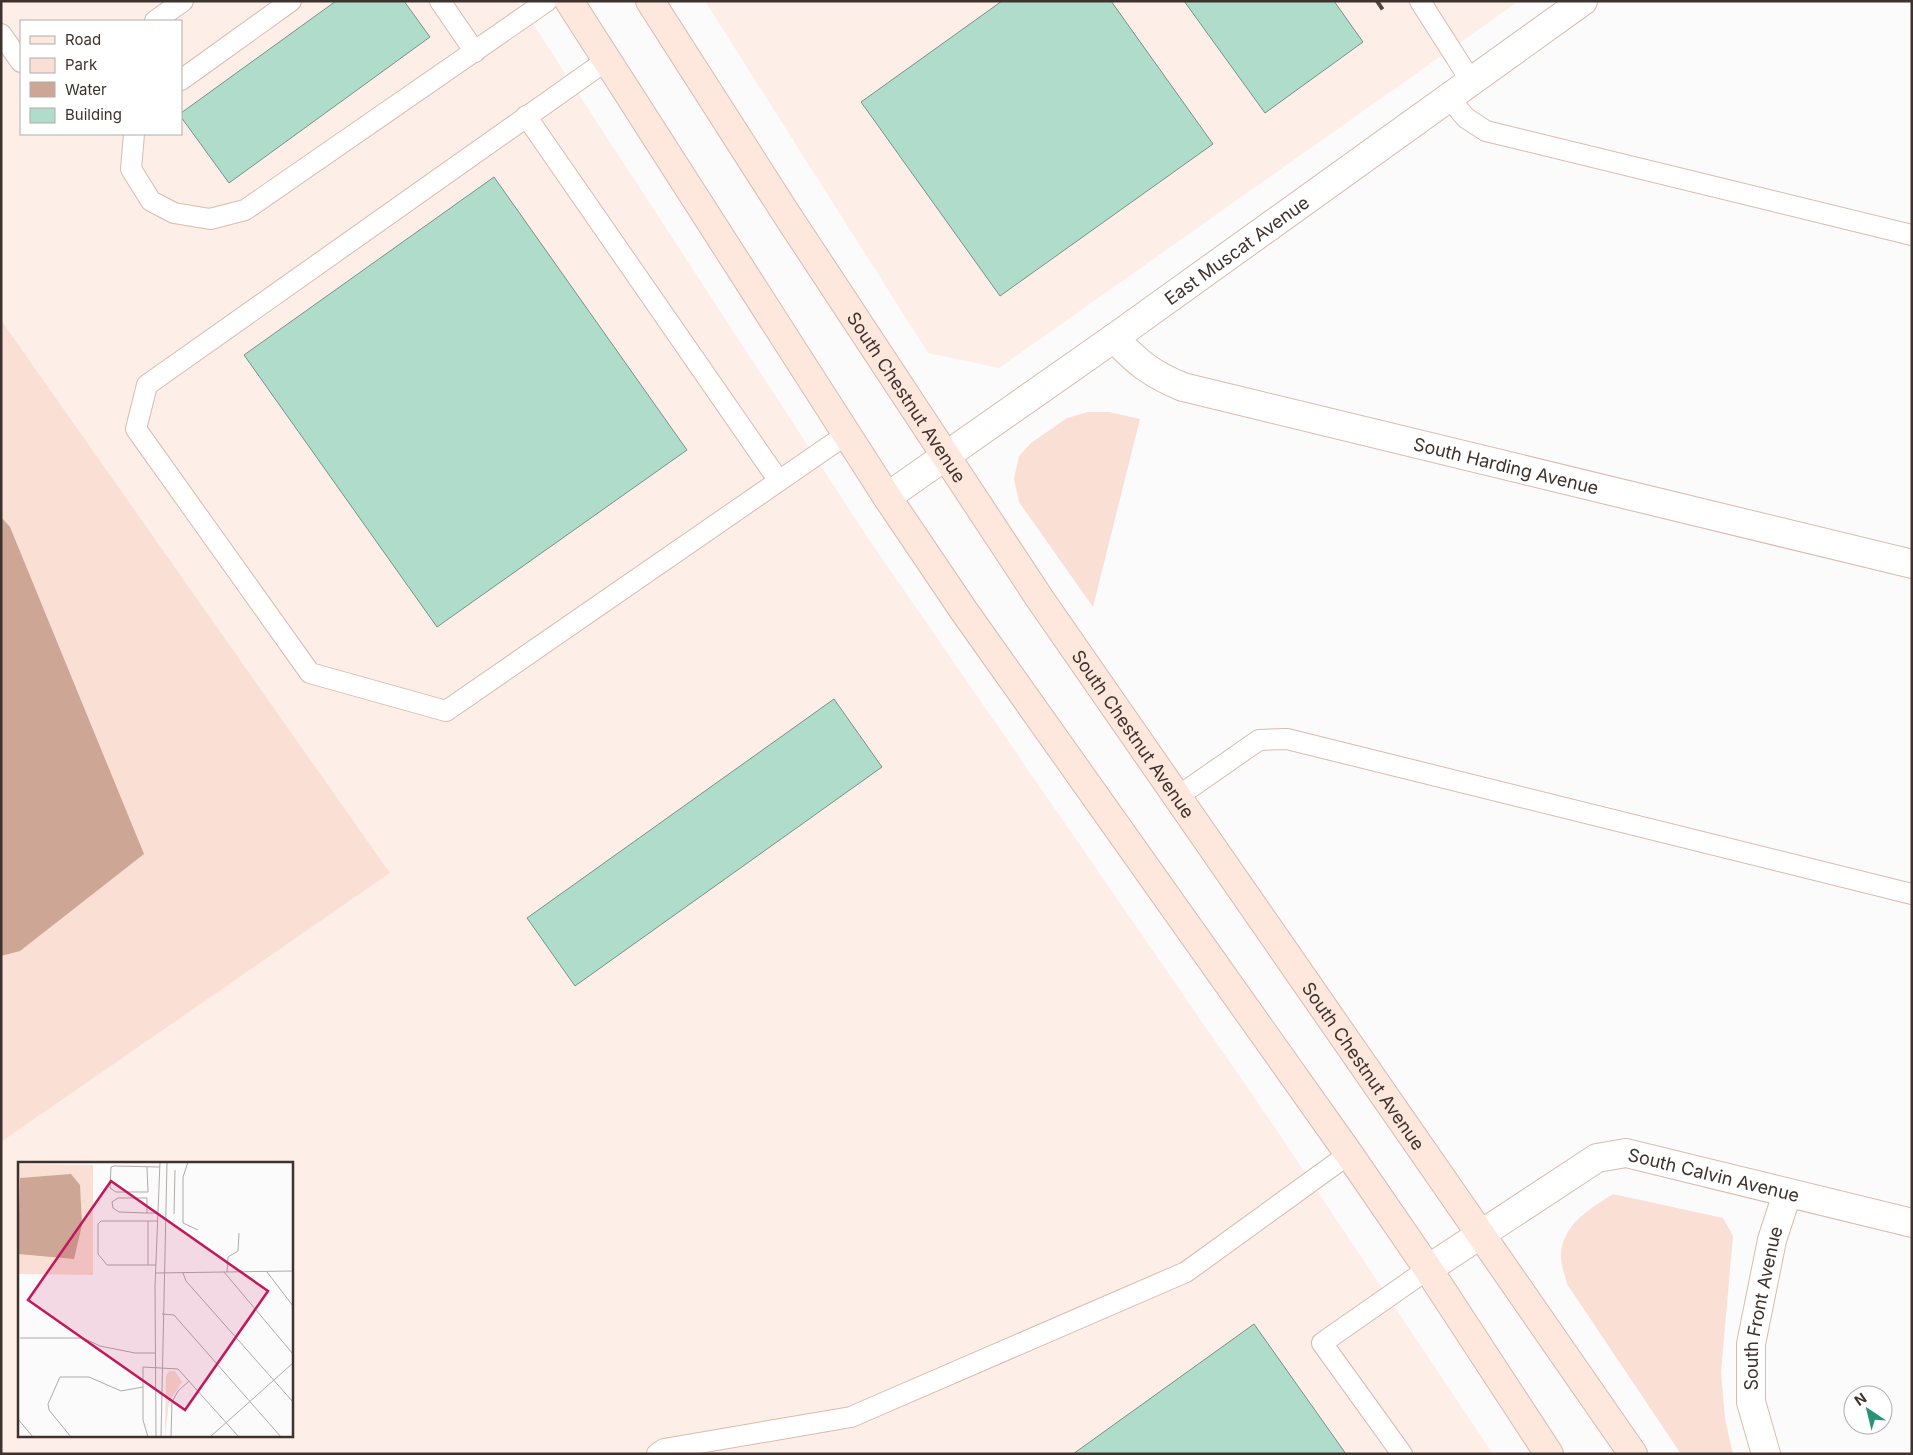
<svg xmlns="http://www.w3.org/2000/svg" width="1913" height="1455" font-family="Inter,sans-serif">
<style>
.built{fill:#feeee8;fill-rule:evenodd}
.green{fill:#fadfd4}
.water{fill:#cea695}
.building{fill:#b0dccb;stroke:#759387}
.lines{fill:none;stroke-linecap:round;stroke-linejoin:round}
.lane-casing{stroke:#d8bbaf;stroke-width:22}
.street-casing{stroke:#d8bbaf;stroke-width:30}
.secondary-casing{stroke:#d8bbaf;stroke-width:30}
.lane{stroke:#fff;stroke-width:20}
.street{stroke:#fff;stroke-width:28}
.secondary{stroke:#fee7dc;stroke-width:28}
.rail{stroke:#514743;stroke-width:4;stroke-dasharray:10 5;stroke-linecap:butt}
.labels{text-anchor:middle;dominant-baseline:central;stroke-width:4;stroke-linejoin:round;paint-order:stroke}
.street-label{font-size:18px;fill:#3d322d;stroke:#fff}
.inset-road{fill:none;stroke:#afaba9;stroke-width:1}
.view{fill:#c2185b;fill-opacity:0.15;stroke:#c2185b;stroke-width:2.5}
.inset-edge{fill:none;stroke:#3d322d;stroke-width:2.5}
</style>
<rect width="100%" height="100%" fill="#fbfbfb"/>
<g class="built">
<path d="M1 1H518L868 538 1278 1132 1493 1454H1V1142L390 873 1 320ZM21 21H181V134H21ZM19 1164H291V1436H19Z"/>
<polygon points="705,1 1519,1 999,368 928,353"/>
</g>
<g class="green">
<polygon points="1,320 390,873 1,1142"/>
<polygon points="1088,412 1109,412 1140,419 1093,607 1019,502 1014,479 1019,456 1031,443 1067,418"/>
<path d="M1613 1194 1723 1218 1733 1236 1721 1372 1725 1419 1733 1454H1681L1567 1284C1565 1275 1560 1263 1561 1253 1564 1223 1590 1209 1613 1194Z"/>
</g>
<polygon class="water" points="1,517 10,527 144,854 20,951 1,956"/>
<g class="building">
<polygon points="336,1 404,1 430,37 229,183 181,117 181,113"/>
<polygon points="1002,1 1111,1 1213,144 1000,296 861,102"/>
<polygon points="1184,1 1334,1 1363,42 1265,113"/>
<polygon points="494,177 687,450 437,627 244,355"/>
<polygon points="834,699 882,767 575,986 527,918"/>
<polygon points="1254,1324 1346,1454 1073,1454"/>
</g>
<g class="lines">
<g class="lane-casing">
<g id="lane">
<polyline points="440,1 475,52"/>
<polyline points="1420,1 1471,81"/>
<polyline points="155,21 183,1"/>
<polyline points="1,34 21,62"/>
<polyline points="607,60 147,385 136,429 310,673 446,711 847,434"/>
<polyline points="181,80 291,1"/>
<polyline points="1449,98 1466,118 1486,131 1912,235"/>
<polyline points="526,116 779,481"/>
<polyline points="134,134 131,169 151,201 174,213 210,219 245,210 547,1"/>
<polyline points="1177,797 1259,740 1287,739 1912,894"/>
<polyline points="657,1454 664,1449 851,1417 1186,1272 1349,1154"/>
<polyline points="1402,1454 1322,1343 1428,1269"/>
</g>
</g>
<g class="street-casing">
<g id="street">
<path id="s1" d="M1114 338C1138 363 1151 374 1183 387L1912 564"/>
<path id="s2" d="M887 497 1114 338 1583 1"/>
<path id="s3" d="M1428 1269 1597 1158 1626 1153 1912 1223"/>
<path id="s4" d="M1766 1454 1751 1402V1344L1772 1240 1787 1194"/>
</g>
</g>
<g class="secondary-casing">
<g id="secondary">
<polyline points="569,1 887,497 964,611 1349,1154 1428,1269 1549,1454"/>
<path id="s5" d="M650 1 787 215 1040 599 1633 1454"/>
</g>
</g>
<use href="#lane" class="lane"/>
<use href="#street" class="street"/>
<use href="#secondary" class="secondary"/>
<polyline class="rail" points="1377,1 1385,13"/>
</g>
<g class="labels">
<g class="street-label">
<text stroke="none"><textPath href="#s2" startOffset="428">East Muscat Avenue</textPath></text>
<text stroke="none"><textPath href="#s5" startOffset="472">South Chestnut Avenue</textPath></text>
<text stroke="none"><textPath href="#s1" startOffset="418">South Harding Avenue</textPath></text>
<text stroke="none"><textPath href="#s5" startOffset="878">South Chestnut Avenue</textPath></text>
<text stroke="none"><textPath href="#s5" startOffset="1282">South Chestnut Avenue</textPath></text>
<text stroke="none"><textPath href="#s3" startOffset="322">South Calvin Avenue</textPath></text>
<text stroke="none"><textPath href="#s4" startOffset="149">South Front Avenue</textPath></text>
</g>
</g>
<g transform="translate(18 1162)">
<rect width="275" height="275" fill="#fbfbfb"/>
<path d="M0 2 75 3V113L0 112ZM151 209H157L164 220 151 240 147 275 148 214Z" fill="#fadfd4"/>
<path d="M53 12 62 23 64 63 56 97 0 92 2 16Z" fill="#cea695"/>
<path class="inset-road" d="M170 0 165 15V61L180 68M129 5 130 30H98L92 26 93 5 96 4 142 5M129 51V36H100L94 40 95 46 101 50 129 51H140M156 52 157 8M130 103V59M138 103H89L80 92V62L83 59H140M206 110 275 192M209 110 210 95 220 89 221 71M249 110 275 144M138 111 275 109M165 111 168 119 275 240M144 152 156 153 263 275M2 176H65L82 184 117 191H138M0 257 15 275M53 275 31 248 30 242 42 215H71L103 229 125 225M130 275 125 258V205L160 207 221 275M138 275 137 124 142 0M143 275 149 0M153 275 154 240 160 229 171 219M192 275 275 201"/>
<path class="view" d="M93 19 250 129 167 248 10 138Z"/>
<rect width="275" height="275" class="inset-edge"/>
</g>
<rect width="1913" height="1455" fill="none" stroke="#3d322d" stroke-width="5"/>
<rect x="20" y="20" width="162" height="115" fill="#ffffff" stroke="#b1adab"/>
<rect x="30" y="36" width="25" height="8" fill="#fee7dc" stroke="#b1adab"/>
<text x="65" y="45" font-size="15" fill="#3d322d">Road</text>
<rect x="30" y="58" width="25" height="15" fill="#fadfd4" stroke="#b1adab"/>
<text x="65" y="70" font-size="15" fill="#3d322d">Park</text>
<rect x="30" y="82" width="25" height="15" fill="#cea695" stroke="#b1adab"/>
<text x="65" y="95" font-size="15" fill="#3d322d">Water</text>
<rect x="30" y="108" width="25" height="15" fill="#b0dccb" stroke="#b1adab"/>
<text x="65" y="120" font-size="15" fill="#3d322d">Building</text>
<g transform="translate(1868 1410) rotate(325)"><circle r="24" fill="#ffffff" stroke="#b1adab"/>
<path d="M0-4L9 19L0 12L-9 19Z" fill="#279475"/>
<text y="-8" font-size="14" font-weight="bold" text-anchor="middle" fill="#3d322d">N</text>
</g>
</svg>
